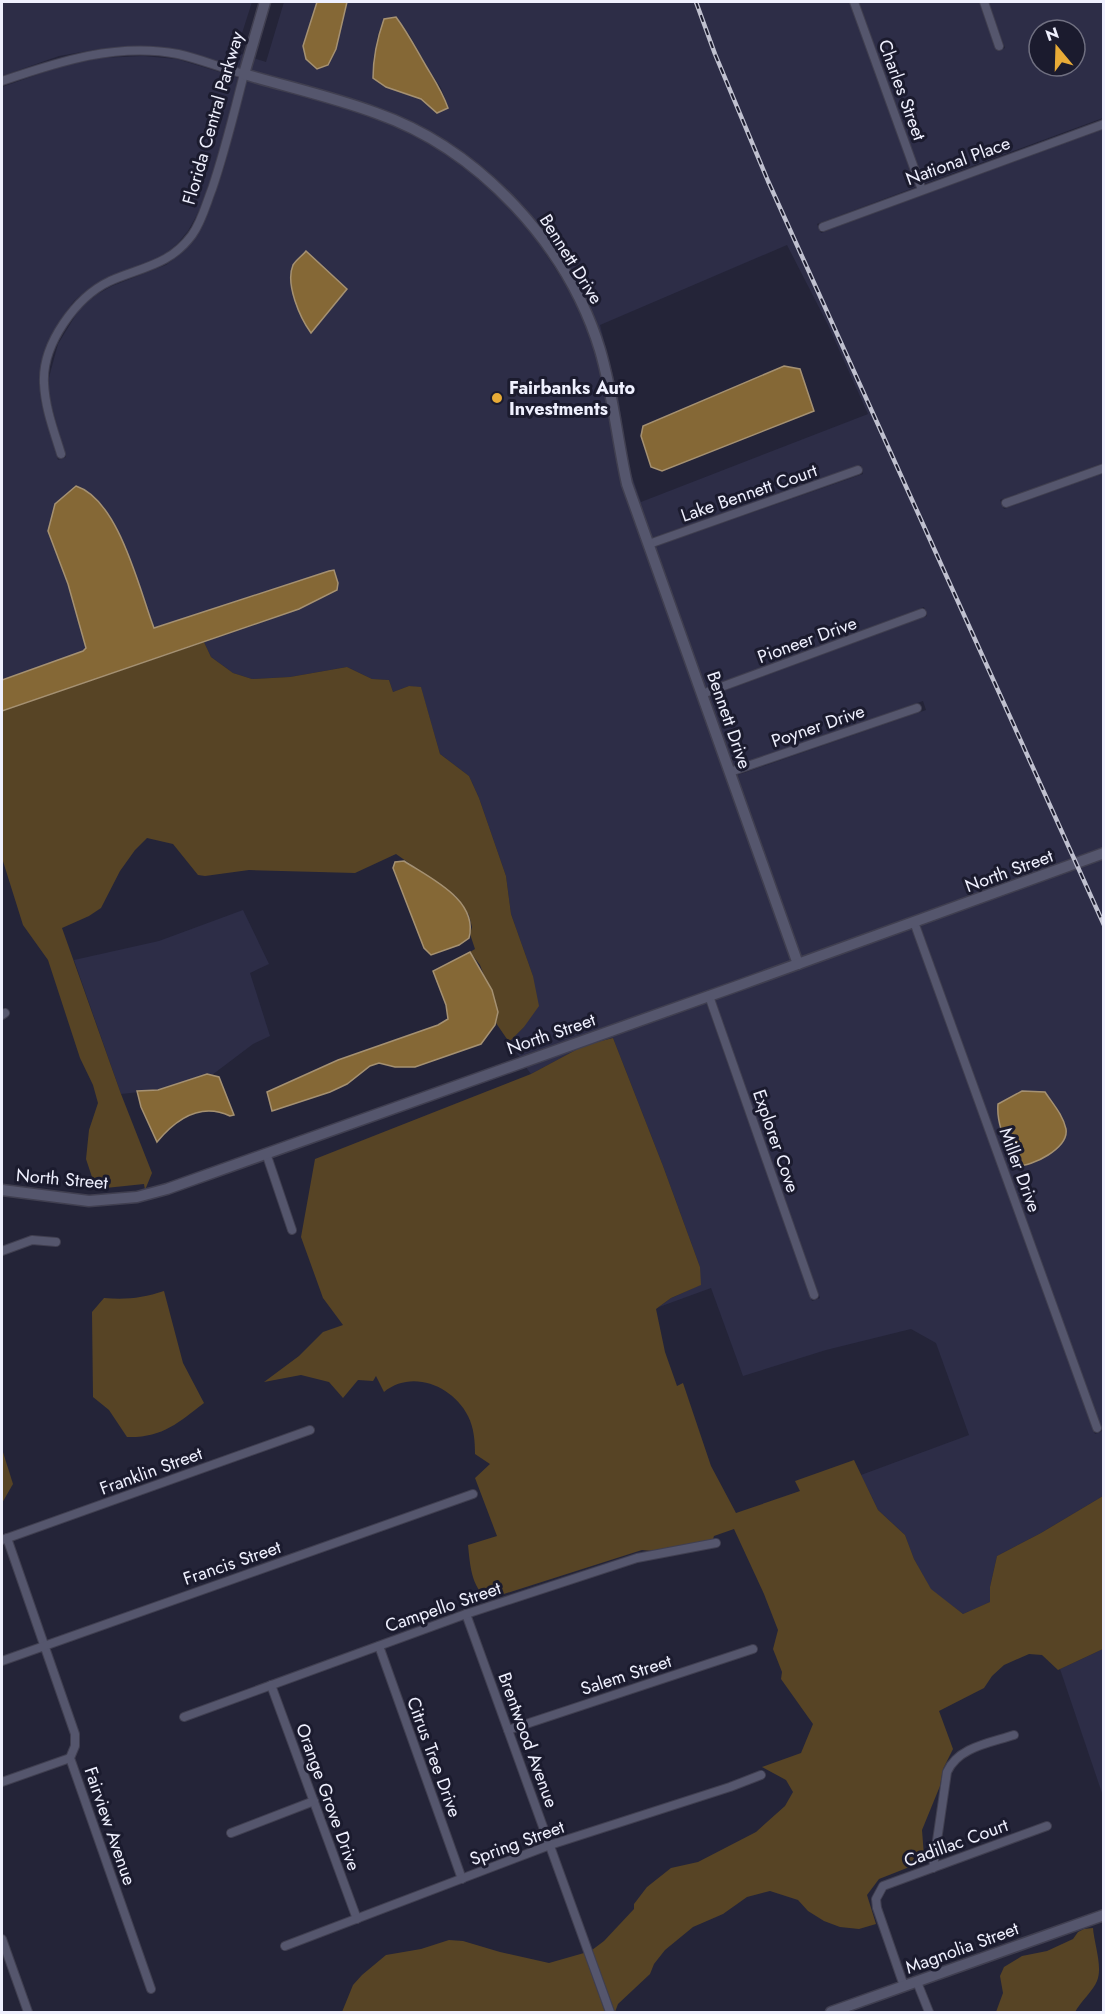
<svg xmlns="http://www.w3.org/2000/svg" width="1105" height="2014" font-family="Jost,sans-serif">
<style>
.built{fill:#2d2d47;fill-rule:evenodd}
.green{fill:#574425}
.water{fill:#856836;stroke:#a59172;stroke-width:1.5}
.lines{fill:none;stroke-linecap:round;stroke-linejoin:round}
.minor-casing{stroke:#403f50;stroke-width:10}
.tertiary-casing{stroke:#403f50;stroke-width:13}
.minor{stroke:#55566d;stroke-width:8}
.tertiary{stroke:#55566d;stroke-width:10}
.rail-casing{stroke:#bfc0cf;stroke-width:4.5}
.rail{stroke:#1b1b2e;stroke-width:2;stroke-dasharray:7;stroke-linecap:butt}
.poi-dot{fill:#e8ab37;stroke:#1b1b2e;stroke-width:2}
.labels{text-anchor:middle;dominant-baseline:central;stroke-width:6;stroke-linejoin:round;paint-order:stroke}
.street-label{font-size:18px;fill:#eff0fe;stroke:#1b1b2e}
.poi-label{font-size:18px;font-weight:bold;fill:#eff0fe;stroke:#1b1b2e;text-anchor:start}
</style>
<rect width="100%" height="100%" fill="#242438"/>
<g class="built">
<polygon points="2,2 252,2 236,52 245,55 241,69 177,49 142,46 99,49 59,56 2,76"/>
<path d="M284 2H317L303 46 306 59 317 69 328 65 336 49 347 2H850L916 187 817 224 821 233 1103 129V463L1000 500 1004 509 1103 473V848L800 958 735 776 926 710 923 701 732 767 708 697 927 616 924 607 705 688 654 547 863 474 861 465 651 538 632 483 624 451 616 396 604 348 593 319 561 259 517 200 453 148 420 128 377 108 250 71 253 58 266 62ZM396 17 410 36 427 67 441 88 448 107 437 113 421 99 386 87 373 78V62L378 34 384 19ZM787 245 827 323 868 414 641 502 628 465 618 395 600 325Z"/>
<path d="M859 2H979L997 51 1005 48 988 2H1103V118L924 184ZM1039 30H1075V66H1039Z"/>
<polygon points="143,56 177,59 239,78 216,165 199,211 188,231 177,244 161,257 109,277 91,287 74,301 60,320 50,339 39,380 41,402 58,460 66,457 50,400 48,381 58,344 80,308 96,295 112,286 166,265 183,252 195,238 207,216 224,168 247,80 375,117 417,136 449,155 495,191 530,230 570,291 585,322 596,350 608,398 615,452 792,961 520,1058 509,1042 524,1027 533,976 511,914 506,876 479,798 469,776 440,754 421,688 409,686 393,692 389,680 372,679 347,667 290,677 252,679 233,673 211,657 204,642 299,609 337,591 329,571 154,628 131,563 56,554 68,584 86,648 83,651 2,680 2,87 62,66 101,58"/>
<polygon points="1103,858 1103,1496 1041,1533 997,1556 990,1587 991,1602 963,1614 931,1590 914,1559 905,1535 878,1510 861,1475 969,1435 936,1343 911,1329 826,1350 743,1376 711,1288 659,1307 671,1298 700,1285 700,1267 663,1166 613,1038 585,1045 531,1074 525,1066 585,1045 706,1002 812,1301 820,1298 714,1000 912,928 1095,1434 1102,1431 920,925"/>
<polygon points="243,910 269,964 250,973 270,1036 253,1044 212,1075 207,1074 158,1090 121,1094 74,960 159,941"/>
<polygon points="1103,1649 1103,1796 1060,1669"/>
</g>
<g class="green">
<polygon points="204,642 211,657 233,673 252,679 290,677 347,667 372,679 389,680 393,692 409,686 421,687 440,754 469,776 479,798 506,876 511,914 533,976 539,1006 524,1027 509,1042 496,1023 498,1012 480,965 470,952 475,949 470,934 472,927 469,915 456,896 396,854 355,873 249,870 205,876 198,875 173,844 147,838 135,850 120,871 101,908 89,916 62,928 121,1094 152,1173 145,1190 144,1184 96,1189 86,1159 89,1130 98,1103 93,1085 80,1058 48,960 23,925 2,858 2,711"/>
<path d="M613 1038 663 1166 700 1267 701 1285 671 1298 656 1309 665 1352 677 1386 683 1383 711 1466 736 1513 800 1491 795 1481 854 1460 878 1510 905 1535 914 1559 931 1589 963 1614 990 1602V1587L997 1556 1041 1533 1103 1496V1649L1058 1670 1042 1655 1029 1654 1004 1665 992 1676 984 1688 939 1711 953 1749 943 1769 940 1786 922 1830 924 1856 912 1866 879 1879 867 1895 876 1924 859 1929 840 1927 824 1921 808 1911 798 1900 770 1891 747 1897 723 1914 693 1927 665 1950 654 1964 650 1974 618 2004 615 2012 592 1950 604 1941 634 1909V1904L647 1887 671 1868 698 1862 756 1832 785 1806 793 1792 786 1780 762 1767 801 1753 813 1724 781 1679 782 1672 773 1649 778 1630 764 1594 734 1529 714 1536 713 1539C691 1545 665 1553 642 1550L488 1599C471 1587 470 1564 468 1545L497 1536 475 1478 490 1464 475 1454C475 1441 474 1428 468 1416 453 1386 412 1369 384 1392L376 1376 373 1381 358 1380 343 1398 329 1382 301 1375 264 1382 299 1356 323 1332 343 1325 323 1298 301 1237 315 1159 531 1074 585 1045Z"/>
<path d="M164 1291 183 1363 204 1403C178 1423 162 1438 127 1437L109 1410 93 1397 92 1312 104 1298C126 1300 143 1298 164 1291Z"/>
<polygon points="2,1449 13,1484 2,1503"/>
<path d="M1093 1928C1094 1943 1103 1967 1097 1981 1093 1991 1081 2001 1075 2012H996L1003 1993 1000 1976 1004 1967 1022 1956 1047 1951 1073 1939 1078 1932 1084 1929Z"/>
<polygon points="449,1940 463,1941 500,1952 549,1963 584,1953 605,2012 342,2012 353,1985 362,1975 386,1955 421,1949"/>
</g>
<g class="water">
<polygon points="317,2 347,2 336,49 328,65 317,69 306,59 303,46"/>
<path d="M396 17C408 33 416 49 426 66 435 81 442 91 448 108L437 113 421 99 386 87 373 78C373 58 377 39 384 19Z"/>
<path d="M306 251 347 289 311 333C300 318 285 284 293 265 296 260 303 255 306 251Z"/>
<polygon points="784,366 800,369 814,411 662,471 651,467 641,436 643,426"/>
<path d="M76 486C119 500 139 589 154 628L329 571 334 570 338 583 337 590 299 609 2 711V680L83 651 86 648 68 584 48 531 55 504Z"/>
<path d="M404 861C430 878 479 900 469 938L459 945 431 955 424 948 393 868 395 862Z"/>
<polygon points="470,952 492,990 498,1012 495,1025 481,1044 415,1067 395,1067 379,1063 370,1066 347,1084 330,1092 272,1111 267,1092 338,1060 438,1025 448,1019 446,1005 433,971"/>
<path d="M207 1074 219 1077 234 1115 230 1116C200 1102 176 1119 157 1142L141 1107 137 1091 158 1090Z"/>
<path d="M1022 1091 1045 1092C1053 1104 1063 1115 1066 1129 1069 1148 1032 1167 1016 1166 1008 1146 996 1126 998 1104Z"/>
</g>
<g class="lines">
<g class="minor-casing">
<g id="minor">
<polyline points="854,2 922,190"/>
<polyline points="984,2 999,46"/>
<path d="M2 81C58 62 117 42 178 54 200 59 222 68 244 74 234 113 225 151 212 189 206 204 202 221 192 235 170 265 142 267 110 281 76 297 42 344 44 383 45 408 54 431 61 454"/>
<polyline points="823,227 1104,124"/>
<polyline points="1006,503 1104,468"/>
<polyline points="649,544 858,470"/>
<polyline points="702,694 922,613"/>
<polyline points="730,772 917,708"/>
<polyline points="914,922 1097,1428"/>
<polyline points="709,996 814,1295"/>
<polyline points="2,1015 5,1013"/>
<polyline points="266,1153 292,1230"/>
<polyline points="2,1251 32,1240 56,1242"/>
<polyline points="7,1538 75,1734 75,1746 70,1758 151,1989"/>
<polyline points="2,1540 310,1430"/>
<polyline points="466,1614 610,2012"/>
<polyline points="379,1646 462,1879"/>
<polyline points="2,1661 473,1494"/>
<polyline points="271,1685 357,1919"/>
<polyline points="184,1717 466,1614 637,1558 716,1543"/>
<polyline points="508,1730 753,1649"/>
<polyline points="2,1782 70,1758"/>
<polyline points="231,1833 314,1801"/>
<path d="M933 1868 947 1772C958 1747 990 1743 1014 1735"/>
<polyline points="2,1939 28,2012"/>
<polyline points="285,1946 550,1845 730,1787 761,1775"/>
<polyline points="917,1982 929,2012"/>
<polyline points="904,1986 877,1908 876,1899 883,1886 1047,1826"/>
</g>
</g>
<g class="tertiary-casing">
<g id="tertiary">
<path d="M265 2 244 74C288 87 333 97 376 113 479 149 568 245 600 350 613 394 617 439 627 484L798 964"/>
<polyline points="2,1190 89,1201 137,1197 167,1189 740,985 1104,853"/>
<polyline points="831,2012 1104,1915"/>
</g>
</g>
<use href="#minor" class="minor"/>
<use href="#tertiary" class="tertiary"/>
<g class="rail-casing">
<polyline id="rail" points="696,2 715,54 768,181 1104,925"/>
</g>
<use href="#rail" class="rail"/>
</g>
<circle class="poi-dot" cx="497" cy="398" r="6"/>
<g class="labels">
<g class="street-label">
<text transform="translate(902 90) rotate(70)">Charles Street</text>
<text transform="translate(213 118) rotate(-74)">Florida Central Parkway</text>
<text transform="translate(958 161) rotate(-20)">National Place</text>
<text transform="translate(571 259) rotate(58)">Bennett Drive</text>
<text transform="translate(749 493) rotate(-19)">Lake Bennett Court</text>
<text transform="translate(807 640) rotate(-20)">Pioneer Drive</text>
<text transform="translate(729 720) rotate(71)">Bennett Drive</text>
<text transform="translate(818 726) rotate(-19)">Poyner Drive</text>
<text transform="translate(1009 871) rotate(-20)">North Street</text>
<text transform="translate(551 1034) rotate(-19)">North Street</text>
<text transform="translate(776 1141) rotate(71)">Explorer Cove</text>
<text transform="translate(1020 1170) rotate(70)">Miller Drive</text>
<text transform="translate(62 1179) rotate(5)">North Street</text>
<text transform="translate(151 1471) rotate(-20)">Franklin Street</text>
<text transform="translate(232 1563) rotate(-19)">Francis Street</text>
<text transform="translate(443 1607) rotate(-19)">Campello Street</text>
<text transform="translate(626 1675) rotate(-18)">Salem Street</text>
<text transform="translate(528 1740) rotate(70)">Brentwood Avenue</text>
<text transform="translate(434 1757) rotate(70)">Citrus Tree Drive</text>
<text transform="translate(328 1797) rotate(70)">Orange Grove Drive</text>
<text transform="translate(110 1826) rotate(71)">Fairview Avenue</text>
<text transform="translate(517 1843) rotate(-20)">Spring Street</text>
<text transform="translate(956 1843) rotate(-20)">Cadillac Court</text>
<text transform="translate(962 1948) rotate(-20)">Magnolia Street</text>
</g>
<g class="poi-label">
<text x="509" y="388">Fairbanks Auto<tspan x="509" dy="21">Investments</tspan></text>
</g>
</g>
<rect width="1105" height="2014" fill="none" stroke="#eff0fe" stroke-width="6"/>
<g transform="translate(1057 48) rotate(341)"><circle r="28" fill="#1b1b2e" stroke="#707081" stroke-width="1.5"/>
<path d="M0-4.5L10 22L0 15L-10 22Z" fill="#e8ab37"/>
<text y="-9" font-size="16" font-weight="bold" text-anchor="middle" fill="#eff0fe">N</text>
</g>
</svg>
